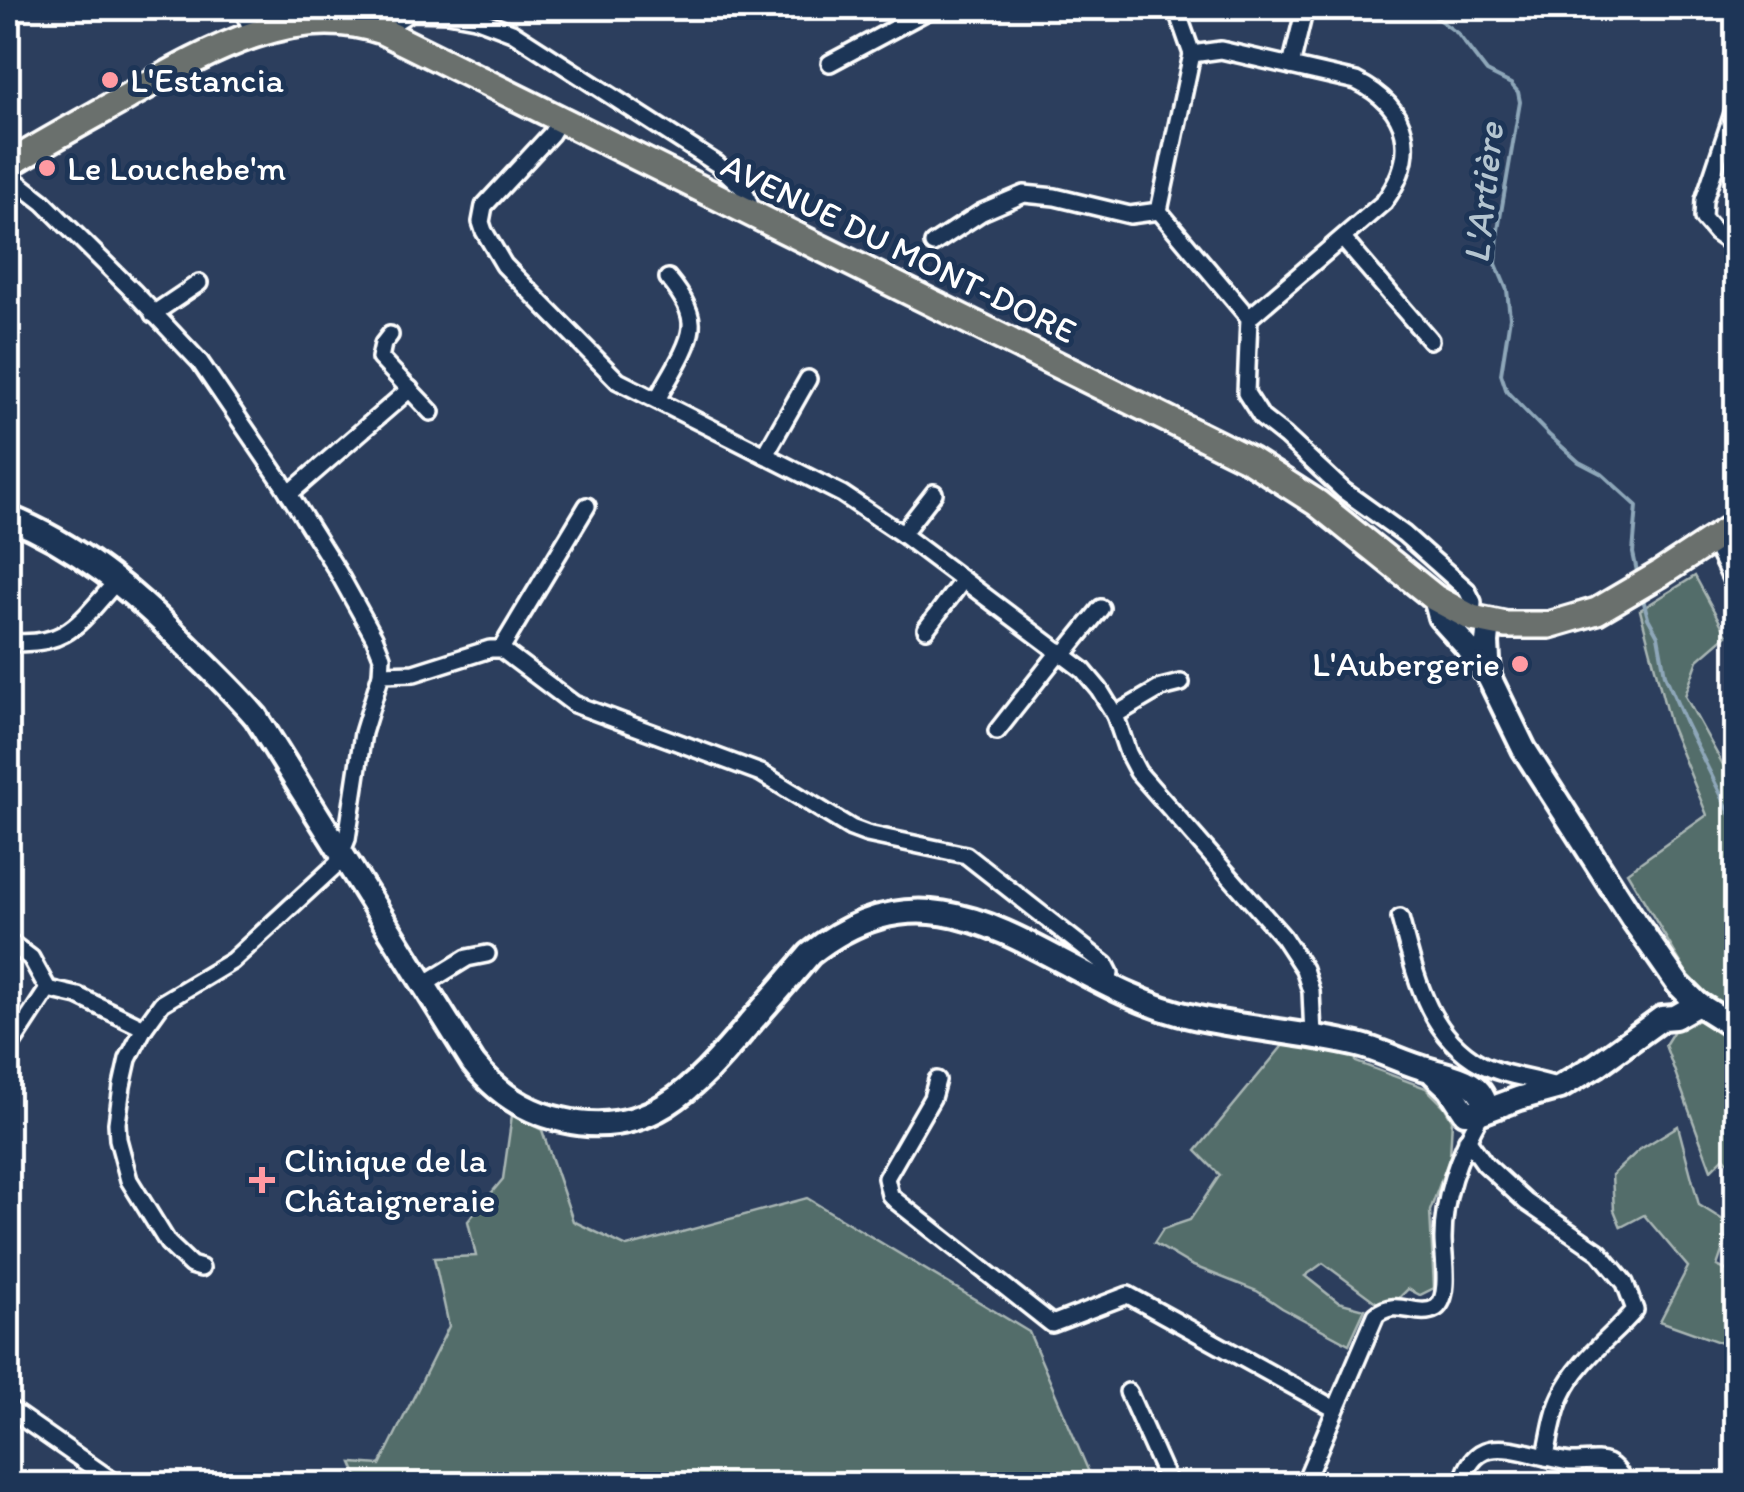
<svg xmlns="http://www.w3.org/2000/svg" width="1744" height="1492" font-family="Itim,sans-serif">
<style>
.green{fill:#536d6a;stroke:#a9b6b4;stroke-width:2.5}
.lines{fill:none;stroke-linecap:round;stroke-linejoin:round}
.stream{stroke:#8ea7b9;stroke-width:4}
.street-casing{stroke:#fff;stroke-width:22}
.secondary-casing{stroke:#fff;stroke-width:30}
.primary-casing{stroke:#fff;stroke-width:32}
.street{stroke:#1d3557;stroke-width:15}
.secondary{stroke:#1d3557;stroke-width:22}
.primary{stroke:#6b706d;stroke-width:25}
.poi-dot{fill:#ff9aa2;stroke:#1d3557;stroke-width:4}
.labels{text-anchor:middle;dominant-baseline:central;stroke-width:10;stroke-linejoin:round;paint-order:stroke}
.poi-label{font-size:35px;fill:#fff;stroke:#1d3557;text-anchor:start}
.street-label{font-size:35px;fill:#fff;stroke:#1d3557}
.water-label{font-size:38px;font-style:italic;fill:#b4c5d0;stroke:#1d3557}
</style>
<rect width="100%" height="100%" fill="#2c3e5d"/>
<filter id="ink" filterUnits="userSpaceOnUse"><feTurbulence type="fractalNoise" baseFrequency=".01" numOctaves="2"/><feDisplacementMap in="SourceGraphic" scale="20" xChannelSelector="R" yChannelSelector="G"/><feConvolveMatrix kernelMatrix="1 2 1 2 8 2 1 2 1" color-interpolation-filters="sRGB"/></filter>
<g filter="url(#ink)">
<g class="green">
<polygon points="1695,576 1727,635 1698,660 1685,696 1736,788 1736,1172 1724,1157 1711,1170 1665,1045 1698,992 1627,872 1707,815 1670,725 1640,610"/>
<polygon points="1285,1043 1356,1056 1356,1062 1426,1088 1444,1106 1452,1120 1450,1156 1430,1211 1434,1288 1420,1295 1408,1289 1399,1298 1377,1303 1323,1263 1305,1276 1338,1302 1365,1309 1349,1344 1282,1308 1257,1291 1191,1265 1154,1243 1163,1229 1190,1220 1220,1175 1196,1151"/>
<polygon points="512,1115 542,1130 573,1221 627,1247 807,1198 1029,1332 1094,1484 361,1484 352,1463 380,1465 449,1326 434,1258 476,1256 468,1221 503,1179"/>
<polygon points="1678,1126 1699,1205 1731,1225 1717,1266 1736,1275 1736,1340 1733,1347 1660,1321 1688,1267 1644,1215 1621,1227 1614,1210 1612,1175 1639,1150"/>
</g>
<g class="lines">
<g class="stream">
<polyline points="1423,8 1457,33 1487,72 1511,84 1518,92 1520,102 1498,230 1496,264 1507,290 1510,317 1501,374 1507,392 1549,435 1579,462 1602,474 1637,506 1633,553 1638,576"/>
<polyline points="1642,595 1648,618 1658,636 1665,675 1686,724 1736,825"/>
</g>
<g class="street-casing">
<g id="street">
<polyline points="237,8 243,10 252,30"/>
<polyline points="1179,8 1178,14 1192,54 1159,211 1249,318 1246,393 1262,418 1285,436 1344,491 1404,534 1467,590 1473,602 1472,618"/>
<polyline points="382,31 410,12 448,13 475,18 512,32 717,164 744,189 753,214"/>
<path d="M1192 54 1221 50 1356 81C1411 108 1419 154 1384 202L1249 318"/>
<polyline points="830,63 933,8"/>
<polyline points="1291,66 1305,8"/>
<polyline points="1736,104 1704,200 1703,218 1716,233 1736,247"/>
<polyline points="560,119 551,134 484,206 481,222 484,231 504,265 618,381 842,494 902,534 1083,670 1099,689 1115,715"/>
<polyline points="8,175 43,202 133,291 200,362 279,478 338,572 374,637 382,657 381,674 363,733 347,839 337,864 232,961 162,1003 144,1028 128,1059 122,1086 117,1123 118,1139 129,1180 168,1243 191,1265 201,1268"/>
<polyline points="1343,239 1430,340"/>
<polyline points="933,244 982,212 1024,194 1055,197 1130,215 1159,211"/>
<polyline points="153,314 199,283"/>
<polyline points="390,335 383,344 380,358 431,412"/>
<path d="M657 400C667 380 689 349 691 328 693 310 678 290 668 278"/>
<polyline points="765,455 808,379"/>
<polyline points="289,494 410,389"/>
<polyline points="902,534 934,493"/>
<polyline points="1713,541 1736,589"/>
<polyline points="926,629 963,580"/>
<path d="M8 642C69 648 80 621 117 581"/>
<polyline points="501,649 587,506"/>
<polyline points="1064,654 1101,608"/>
<polyline points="381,674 414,673 490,649 501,649 574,704 761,773 851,828 867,834 966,855 1106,965 1110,973 1108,985"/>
<polyline points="1181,683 1161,688 1115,715 1128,753 1138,772 1283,937 1304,969 1311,991 1313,1036"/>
<polyline points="997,731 1060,651"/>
<path d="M1400 918C1415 972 1426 1034 1481 1064 1504 1076 1532 1078 1556 1086"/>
<polyline points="8,944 11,943 31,958 48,989 78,996 144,1028"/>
<polyline points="423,985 467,958 487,954"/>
<polyline points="8,1050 48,989"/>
<polyline points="937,1080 932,1098 886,1178 890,1195 896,1201 1052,1324 1128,1295 1335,1409"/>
<path d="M1467 1139 1485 1164 1526 1202 1599 1252 1625 1283 1635 1310C1611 1338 1578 1360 1562 1395 1553 1413 1550 1437 1546 1457 1554 1459 1562 1461 1570 1462 1599 1462 1610 1454 1626 1484"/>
<polyline points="1128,1392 1169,1484"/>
<polyline points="8,1408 117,1484"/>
<path d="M1304 1484 1376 1315C1397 1297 1417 1319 1436 1308 1451 1297 1443 1256 1443 1239 1443 1194 1460 1151 1482 1112"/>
<path d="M1462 1484C1474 1435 1507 1448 1546 1457"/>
</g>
</g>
<g class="secondary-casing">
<g id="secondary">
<path d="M8 517C77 545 133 591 185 644 209 668 234 691 256 717L473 1063C496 1092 525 1112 562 1120 647 1140 694 1089 744 1030 766 1005 788 980 810 954 953 840 1055 988 1194 1017 1248 1029 1304 1032 1358 1045 1383 1051 1405 1064 1430 1070 1453 1077 1484 1080 1486 1110"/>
<polyline points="1435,598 1440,617 1468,648 1489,677 1524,749 1634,921 1678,984 1698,1004 1736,1028"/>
<polyline points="1489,622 1487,643 1489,677"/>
<polyline points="1434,1074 1450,1089 1465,1112 1482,1112 1520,1098 1560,1087 1597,1065 1662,1018 1675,1017 1698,1004"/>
</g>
</g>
<g class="primary-casing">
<path id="primary" d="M8 165C47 141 88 119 127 97 203 54 293 0 382 31L1250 460 1317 503 1435 598 1472 618 1506 625H1549L1597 611 1660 574 1736 524"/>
</g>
<use href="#street" class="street"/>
<use href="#secondary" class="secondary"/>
<use href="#primary" class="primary"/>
</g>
</g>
<g class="poi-dot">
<circle cx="110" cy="80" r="10"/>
<circle cx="47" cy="168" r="10"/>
<circle cx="1520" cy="664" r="10"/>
<path d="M257 1165h10v10h10v10h-10v10h-10v-10h-10v-10h10z"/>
</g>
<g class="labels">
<g class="poi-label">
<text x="130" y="80">L'Estancia</text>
<text x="67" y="168">Le Louchebe'm</text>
<text x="1500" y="664" text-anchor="end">L'Aubergerie</text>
<text x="284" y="1160">Clinique de la<tspan x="284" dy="40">Châtaigneraie</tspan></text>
</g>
<g class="street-label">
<text transform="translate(899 248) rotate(26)">AVENUE DU MONT-DORE</text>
</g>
<g class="water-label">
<text transform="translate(1483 193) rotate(-84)">L'Artière</text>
</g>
</g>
<rect width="1744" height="1492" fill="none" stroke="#1d3557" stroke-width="40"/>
<rect x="20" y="20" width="1704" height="1452" fill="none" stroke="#fff" stroke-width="4" filter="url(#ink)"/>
</svg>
